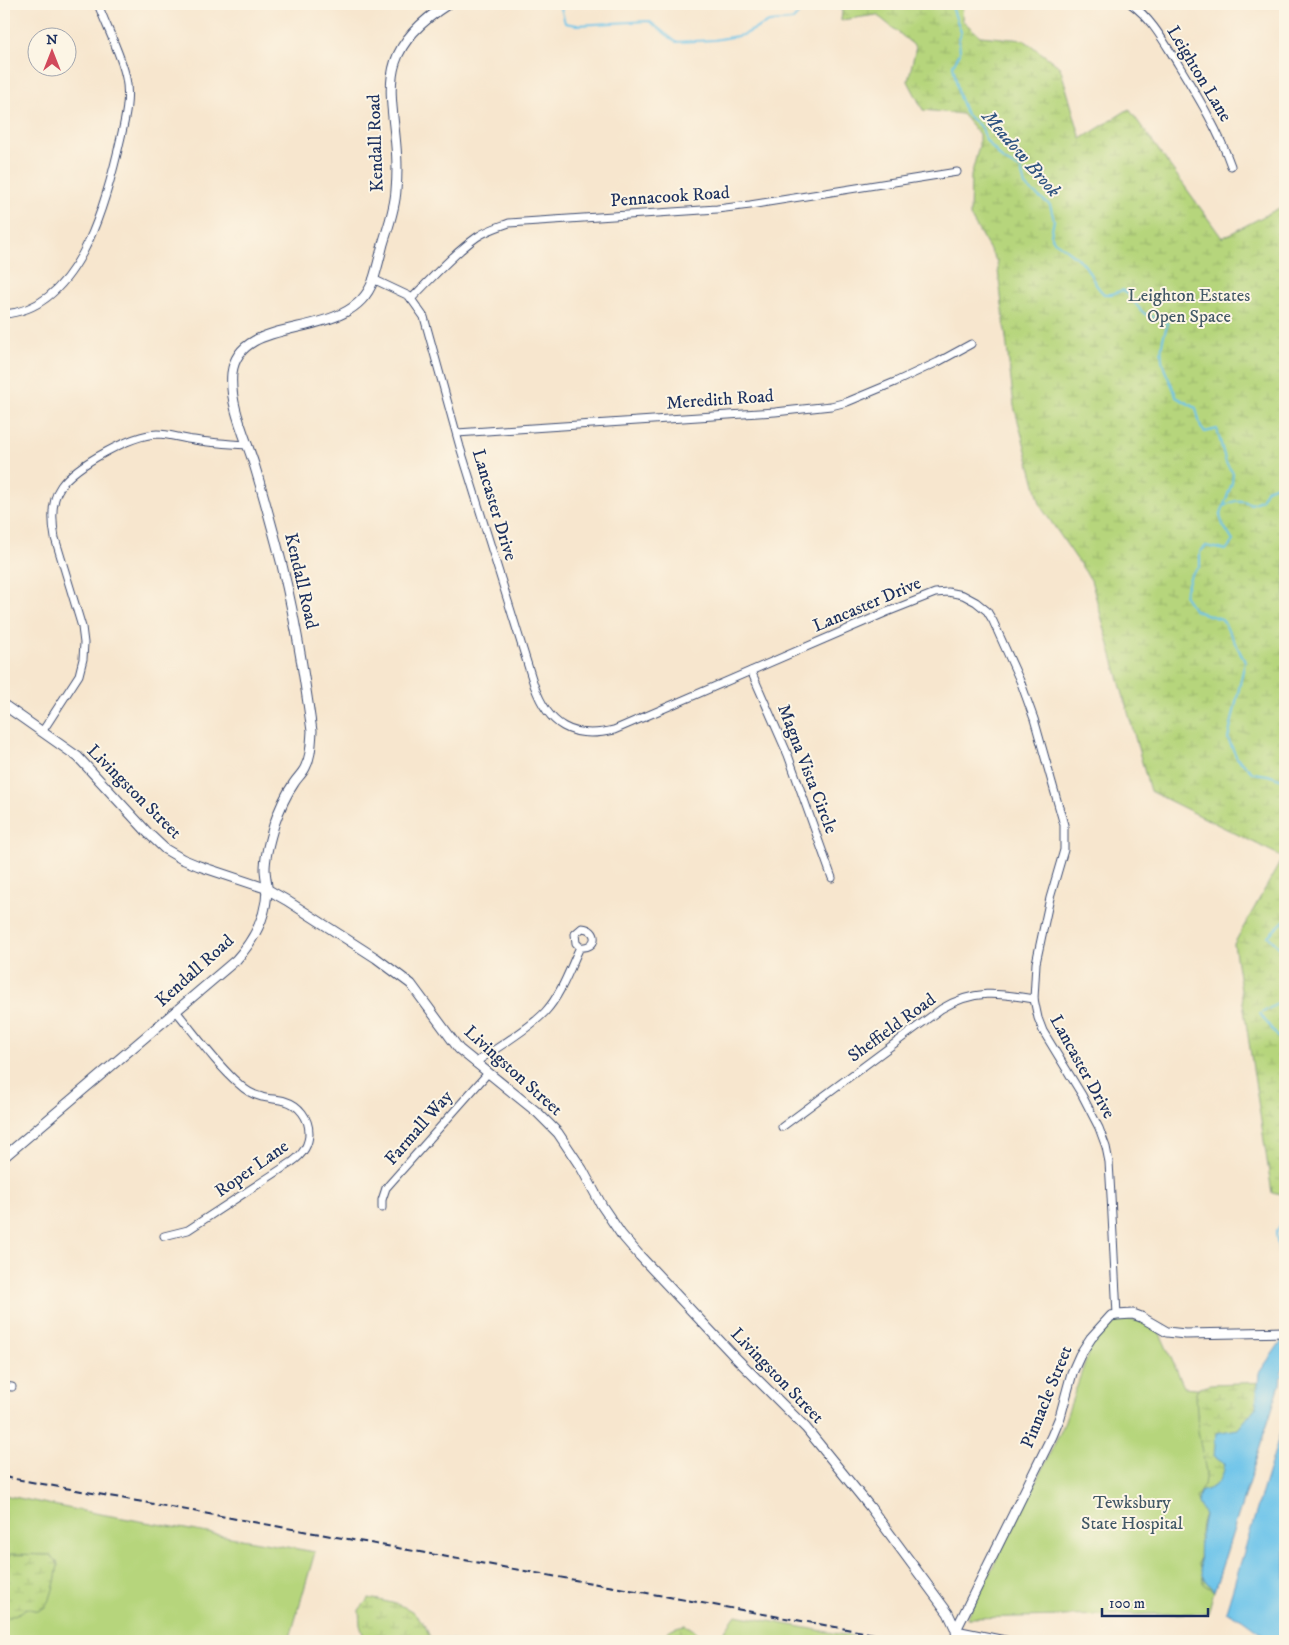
<svg xmlns="http://www.w3.org/2000/svg" width="1289" height="1645" font-family="'IM FELL DW Pica',serif">
<style>
.green{fill:#b6d57c;stroke:#68826d}
.wetland{fill:url(#wetland-marsh);stroke:#68826d}
.water{fill:#6dc4ea;stroke:#447aa4}
.lines{fill:none;stroke-linecap:round;stroke-linejoin:round}
.stream{stroke:#6dc4ea;stroke-width:2}
.minor-casing{stroke:#3c4a6f;stroke-width:9}
.tertiary-casing{stroke:#3c4a6f;stroke-width:11}
.minor{stroke:#fff;stroke-width:7}
.tertiary{stroke:#fff;stroke-width:9}
.rail{stroke:#1b2f5e;stroke-width:2;stroke-dasharray:8 4;stroke-linecap:butt}
.labels{text-anchor:middle;dominant-baseline:central;stroke-width:4;stroke-linejoin:round;paint-order:stroke}
.street-label{font-size:18px;fill:#1b2f5e;stroke:#fcf5e5}
.park-label{font-size:18px;fill:#425866;stroke:#fcf5e5}
.water-label{font-size:19px;font-style:italic;fill:#305481;stroke:#fcf5e5}
</style>
<defs>
<pattern id="wetland-marsh" width="20" height="14" patternUnits="userSpaceOnUse" patternTransform="scale(1.25)"><rect width="20" height="14" fill="#b6d57c"/><path d="M1 5h8M5 5V1M11 12h8M15 12V8" fill="none" stroke="#9cb76e"/></pattern>
</defs>
<rect width="100%" height="100%" fill="#fcf5e5"/>
<filter id="ink" filterUnits="userSpaceOnUse"><feTurbulence type="fractalNoise" baseFrequency=".02" numOctaves="2"/><feDisplacementMap in="SourceGraphic" scale="10" xChannelSelector="R" yChannelSelector="G"/><feConvolveMatrix kernelMatrix="1 2 1 2 8 2 1 2 1" color-interpolation-filters="sRGB"/></filter>
<filter id="wash" filterUnits="userSpaceOnUse"><feTurbulence type="fractalNoise" baseFrequency=".0096" numOctaves="4" result="noise"/><feDisplacementMap in="SourceGraphic" scale="20" xChannelSelector="R" yChannelSelector="G"/><feGaussianBlur stdDeviation="1.12" result="paint"/><feColorMatrix in="noise" values="0 0 0 0 0 0 0 0 0 0 0 0 0 0 0 0 0 1.4 0 .05"/><feComposite in="paint" operator="in"/></filter>
<g filter="url(#wash)">
<rect width="100%" height="100%" fill="#f7e6ce"/>
<g class="green">
<path d="M1126 1319 1140 1321 1159 1331 1184 1387 1267 1394 1208 1613 967 1618 1062 1429 1090 1348C1098 1333 1109 1321 1126 1319Z"/>
<polygon points="4,1495 72,1509 315,1552 289,1641 4,1641"/>
<polygon points="736,1615 877,1641 717,1641"/>
</g>
<g class="wetland">
<polygon points="843,4 963,4 962,20 980,36 1024,40 1060,67 1081,139 1129,109 1222,238 1285,205 1285,1196 1272,1193 1234,944 1283,857 1150,791 1091,580 1041,507 1014,406 997,262 970,216 971,176 979,146 979,134 962,114 923,110 908,81 916,47 877,15 841,20"/>
<path d="M1269 1382 1280 1384 1214 1591 1203 1584 1202 1571 1198 1564C1202 1548 1197 1529 1204 1514L1196 1498 1204 1485 1206 1472 1198 1432 1196 1393 1199 1387 1211 1384Z"/>
<path d="M10 1554 50 1555 57 1561 58 1565 55 1582 51 1596 45 1607 38 1611 26 1608C20 1615 10 1614 4 1622V1566H7Z"/>
<path d="M369 1598C402 1605 420 1606 431 1641H365L360 1625 359 1610Z"/>
<path d="M685 1625C692 1628 699 1633 701 1641H661C666 1630 673 1627 685 1625Z"/>
</g>
<g class="water">
<path d="M1284 1337C1289 1352 1281 1369 1280 1384L1214 1591C1210 1586 1204 1580 1202 1575 1197 1556 1200 1533 1204 1515L1198 1503 1200 1492C1218 1486 1222 1482 1225 1464L1214 1457 1216 1433 1238 1429 1256 1407 1259 1373Z"/>
<polygon points="1285,1417 1285,1641 1272,1641 1242,1619 1226,1611"/>
</g>
<g class="lines">
<g class="stream">
<polyline points="560,4 565,23 577,25 649,21 676,42 714,40 743,35 769,22 793,20 808,4"/>
<polyline points="818,4 838,8 859,4"/>
<path d="M951 4 961 32 959 39 960 53 953 65 959 96 966 114 982 128 986 140 1003 160 1021 170 1025 186 1050 205 1054 220 1051 235 1054 241C1061 245 1083 262 1086 267 1093 278 1094 285 1104 294H1112L1123 290C1132 297 1139 310 1145 314 1153 318 1160 318 1168 324 1161 341 1158 357 1167 375 1170 382 1174 388 1176 397L1196 408 1201 428 1205 432 1217 429 1226 463 1233 473 1232 483 1220 516 1223 525 1233 541 1226 550 1206 546 1200 552V566L1191 575 1184 595 1195 611 1222 619 1245 661 1228 739 1237 758 1253 773 1268 775 1285 781"/>
<path d="M1224 506C1234 500 1240 499 1251 504L1261 500 1267 489 1283 482 1285 484"/>
<polyline points="1285,920 1268,936 1285,953"/>
<polyline points="1285,999 1260,1014 1285,1046"/>
<polyline points="1285,1216 1276,1233 1285,1298"/>
<polyline points="1278,1374 1285,1376"/>
<polyline points="437,1641 441,1639 456,1641"/>
</g>
</g>
</g>
<g filter="url(#ink)">
<g class="lines">
<g class="minor-casing">
<g id="minor">
<path d="M1131 4C1152 19 1164 42 1178 64 1198 97 1218 129 1231 166"/>
<path d="M373 279 409 296 424 317 460 447 534 685C548 725 572 740 614 730L887 612 935 593 948 592 963 595 976 602 987 611 993 621 1021 683 1034 719 1064 825V850L1050 898 1036 963 1034 999 1038 1018 1043 1031 1082 1095 1099 1128 1106 1147 1109 1162 1111 1196 1117 1315"/>
<path d="M411 299C432 278 453 254 477 237 487 230 498 227 509 223L717 209 750 205 957 172"/>
<path d="M4 314C77 309 104 209 118 150 123 127 131 102 126 78 122 56 106 26 98 4"/>
<polyline points="457,433 775,412 831,406 847,402 895,382 938,362 971,344"/>
<polyline points="751,671 788,755 832,878"/>
<path d="M42 732 79 675 83 659 84 643 82 627 55 538C52 522 51 500 61 486 76 465 131 435 157 434 170 434 182 439 194 440 212 443 230 444 248 445"/>
<path d="M475 1063C496 1048 528 1030 545 1012 561 995 570 968 580 947 598 949 599 929 582 928L575 934 576 943 580 947"/>
<path d="M782 1127 941 1009C974 989 998 993 1034 999"/>
<polyline points="382,1208 382,1200 386,1188 488,1073"/>
<path d="M164 1236 188 1230 292 1162C302 1155 309 1145 309 1133 309 1118 299 1105 285 1101 278 1099 269 1099 262 1097 253 1095 245 1090 239 1084 215 1063 196 1035 176 1011"/>
<polyline points="4,1386 12,1387"/>
<polyline points="956,1630 1010,1641"/>
</g>
</g>
<g class="tertiary-casing">
<g id="tertiary">
<polyline points="4,705 78,757 148,833 165,849 182,859 199,866 265,888 286,900 376,958 411,984 459,1049 538,1113 558,1133 582,1169 602,1206 621,1234 640,1256 734,1356 806,1428 870,1507 948,1613 956,1630 957,1641"/>
<path d="M4 1157 236 960C254 940 267 915 267 888 267 882 265 875 265 869 265 854 270 839 274 825 279 810 285 796 294 783 297 778 302 774 305 768 311 757 311 744 312 731 303 667 293 604 276 542 269 516 262 490 254 464 245 436 229 404 232 373 240 310 350 345 373 281 377 269 380 256 383 244 388 227 395 209 396 190 404 107 358 61 448 4"/>
<polyline points="956,1630 1052,1436 1060,1417 1072,1373 1080,1355 1091,1338 1111,1316 1117,1315 1133,1314 1141,1317 1167,1332 1185,1334 1285,1332"/>
</g>
</g>
<use href="#minor" class="minor"/>
<use href="#tertiary" class="tertiary"/>
<polyline class="rail" points="4,1477 913,1641"/>
</g>
</g>
<g class="labels">
<g class="street-label">
<text transform="translate(1199 74) rotate(59)">Leighton Lane</text>
<text transform="translate(376 143) rotate(-92)">Kendall Road</text>
<text transform="translate(670 197) rotate(-4)">Pennacook Road</text>
<text transform="translate(720 400) rotate(-4)">Meredith Road</text>
<text transform="translate(494 505) rotate(73)">Lancaster Drive</text>
<text transform="translate(301 581) rotate(77)">Kendall Road</text>
<text transform="translate(867 605) rotate(-23)">Lancaster Drive</text>
<text transform="translate(807 769) rotate(69)">Magna Vista Circle</text>
<text transform="translate(134 792) rotate(45)">Livingston Street</text>
<text transform="translate(195 971) rotate(-42)">Kendall Road</text>
<text transform="translate(892 1028) rotate(-36)">Sheffield Road</text>
<text transform="translate(1082 1067) rotate(61)">Lancaster Drive</text>
<text transform="translate(513 1071) rotate(42)">Livingston Street</text>
<text transform="translate(419 1128) rotate(-49)">Farmall Way</text>
<text transform="translate(252 1169) rotate(-35)">Roper Lane</text>
<text transform="translate(777 1376) rotate(46)">Livingston Street</text>
<text transform="translate(1047 1397) rotate(-68)">Pinnacle Street</text>
</g>
<g class="park-label">
<text x="1189" y="296">Leighton Estates<tspan x="1189" dy="21">Open Space</tspan></text>
<text x="1132" y="1503">Tewksbury<tspan x="1132" dy="21">State Hospital</tspan></text>
</g>
<g class="water-label">
<text transform="translate(1021 154) rotate(49)">Meadow Brook</text>
</g>
</g>
<rect width="1289" height="1645" fill="none" stroke="#fcf5e5" stroke-width="20"/>
<g transform="translate(52 52)"><circle r="24" fill="#fcf5e5" stroke="#a2a6af"/>
<path d="M0-4L9 19L0 12L-9 19Z" fill="#d1495b"/>
<text y="-8" font-size="14" font-weight="bold" text-anchor="middle" fill="#1b2f5e">N</text>
</g>
<path d="M1102 1608v8h106v-8" fill="none" stroke="#1b2f5e" stroke-width="2.5"/>
<text x="1109" y="1608" font-size="15" fill="#1b2f5e" stroke="#fcf5e5" stroke-width="4" paint-order="stroke">100 m</text>
</svg>
